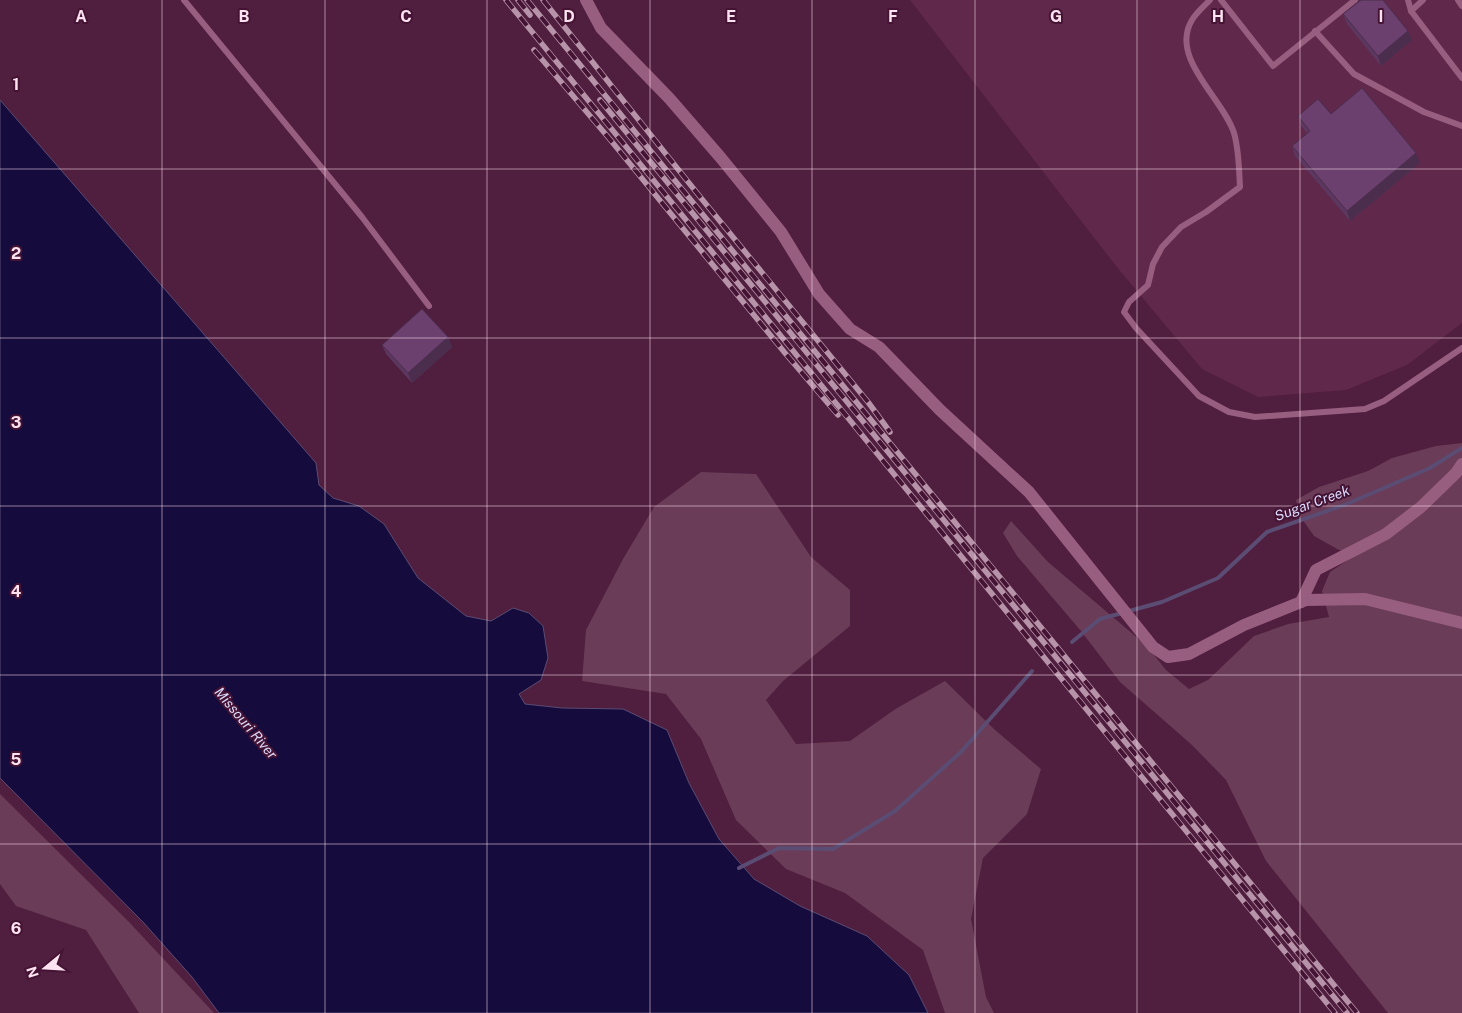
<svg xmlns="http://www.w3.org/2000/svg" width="1462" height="1013" font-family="'Public Sans',sans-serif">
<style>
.built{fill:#60284b}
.green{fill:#6a3c57}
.water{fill:#150b3d;stroke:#5b4c73}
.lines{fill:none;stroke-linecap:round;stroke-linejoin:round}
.stream{stroke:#5b4c73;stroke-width:4}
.service{stroke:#985e80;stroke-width:6}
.minor{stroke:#985e80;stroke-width:12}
.rail-casing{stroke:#b793a9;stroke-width:5.5}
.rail{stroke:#451333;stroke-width:4;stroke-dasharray:11;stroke-linecap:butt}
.wall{fill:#5c375f}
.shaded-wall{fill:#4b2d4d}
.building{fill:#6b406e;stroke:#4b2d4d}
.grid{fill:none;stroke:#fde3f1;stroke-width:1;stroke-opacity:0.55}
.labels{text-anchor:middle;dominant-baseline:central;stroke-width:4;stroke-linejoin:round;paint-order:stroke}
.water-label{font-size:14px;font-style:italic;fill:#dbdbfe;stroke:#451333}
.grid-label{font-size:16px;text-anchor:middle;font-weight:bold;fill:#fde3f1;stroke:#451333;stroke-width:4;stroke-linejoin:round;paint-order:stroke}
</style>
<rect width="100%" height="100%" fill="#501e3e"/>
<polygon class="built" points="910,0 1462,0 1462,323 1407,365 1346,390 1258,397 1202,369 1116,266"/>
<g class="green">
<polygon points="1462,443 1462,1013 1388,1013 1266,861 1226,780 1192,745 1120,682 1081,631 1017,556 1003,533 1011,521 1048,562 1147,646 1166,670 1189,689 1208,680 1254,636 1288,624 1329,617 1322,591 1330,572 1363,550 1339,550 1314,536 1300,516 1296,500 1319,487 1368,471 1392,458 1436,446"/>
<polygon points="701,472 756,474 811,557 850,590 850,626 783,681 766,700 796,744 850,741 897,708 945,681 994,729 1041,769 1027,814 983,858 971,919 986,997 994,1013 945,1013 923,950 845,893 786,869 736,820 701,739 666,694 582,681 586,630 623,559 654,507"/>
<polygon points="0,794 129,922 214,1013 139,1013 86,930 16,906 0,884"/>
</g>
<polygon class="water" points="0,100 316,463 319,485 333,498 359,506 384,524 418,578 466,616 491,621 513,608 529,613 543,626 548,658 541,680 519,694 525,704 562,708 623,709 667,730 689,783 719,839 754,879 800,906 867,936 909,975 928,1013 219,1013 192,977 143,922 0,778"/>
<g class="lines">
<g class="stream">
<polyline points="1129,611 1162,602 1218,578 1267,532 1347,504 1430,468 1462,448"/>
<polyline points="1072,642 1100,619 1122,613"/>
<polyline points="739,868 779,848 833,849 895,811 961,752 1032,671"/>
</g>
<g class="service">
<polyline points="184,0 362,217 429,306"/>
<path d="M1210 0C1204 6 1196 13 1192 20 1169 58 1223 98 1234 133 1239 150 1239 170 1240 187L1206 212 1181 227 1162 247 1153 264 1148 285 1129 302 1124 312 1136 328 1199 396 1229 412 1255 417 1365 409 1384 401 1462 348"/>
<polyline points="1221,0 1273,66 1355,0"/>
<polyline points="1408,0 1411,11"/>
<polyline points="1423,0 1411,11 1462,78"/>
<polyline points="1458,0 1462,6"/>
<polyline points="1315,31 1354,74 1424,112 1462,126"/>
</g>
<g class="minor">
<polyline points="586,0 601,28 669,98 721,158 781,232 819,294 850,329 879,347 940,410 1029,492 1153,647 1168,657 1189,654 1244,625 1306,600 1365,599 1462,623"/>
<polyline points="1301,602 1316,570 1386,534 1421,507 1456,473 1462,464"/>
</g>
<g class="rail-casing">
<g id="rail">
<polyline points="506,0 1335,1013"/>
<polyline points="518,0 530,15"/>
<polyline points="527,0 1357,1013"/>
<polyline points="543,0 701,198 868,402 890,432"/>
<polyline points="534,50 608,137 785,353 838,415"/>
<polyline points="600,100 1347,1013"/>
</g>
</g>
<use href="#rail" class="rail"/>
</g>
<g class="wall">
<polygon points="1343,14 1412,40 1381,66 1347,24"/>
<polygon points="1331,114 1420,163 1350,221 1295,156 1292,146 1307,133 1301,126 1298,116"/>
<polygon points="448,337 452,347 412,383 386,354 382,345"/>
</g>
<g class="shaded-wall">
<polygon points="1408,31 1412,40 1381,66 1378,56"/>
<polygon points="1416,153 1420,163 1350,221 1347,211"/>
<polygon points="448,337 452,347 412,383 408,373"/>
</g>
<g class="building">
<polygon points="1361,0 1383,0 1408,31 1378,56 1343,14"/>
<polygon points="1362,88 1416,153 1347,211 1292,146 1310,131 1298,116 1318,99 1331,114"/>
<polygon points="422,309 448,337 408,373 382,345"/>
</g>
<path class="grid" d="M162 0V1013M325 0V1013M487 0V1013M650 0V1013M812 0V1013M975 0V1013M1137 0V1013M1300 0V1013M0 169H1462M0 338H1462M0 506H1462M0 675H1462M0 844H1462"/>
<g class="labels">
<g class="water-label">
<text transform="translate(1312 503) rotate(-20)">Sugar Creek</text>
<text transform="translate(246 723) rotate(50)">Missouri River</text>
</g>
</g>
<g class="grid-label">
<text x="81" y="22">A</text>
<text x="244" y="22">B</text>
<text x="406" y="22">C</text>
<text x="569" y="22">D</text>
<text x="731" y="22">E</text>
<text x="893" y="22">F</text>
<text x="1056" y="22">G</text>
<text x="1218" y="22">H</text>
<text x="1381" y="22">I</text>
<text x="16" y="90">1</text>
<text x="16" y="259">2</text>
<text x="16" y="428">3</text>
<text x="16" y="597">4</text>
<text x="16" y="765">5</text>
<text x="16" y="934">6</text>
</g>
<g transform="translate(45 968) rotate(252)" stroke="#451333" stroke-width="4" paint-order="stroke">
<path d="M0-4L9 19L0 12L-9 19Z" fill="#fde3f1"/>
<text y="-8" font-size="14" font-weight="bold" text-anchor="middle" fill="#fde3f1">N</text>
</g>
</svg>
